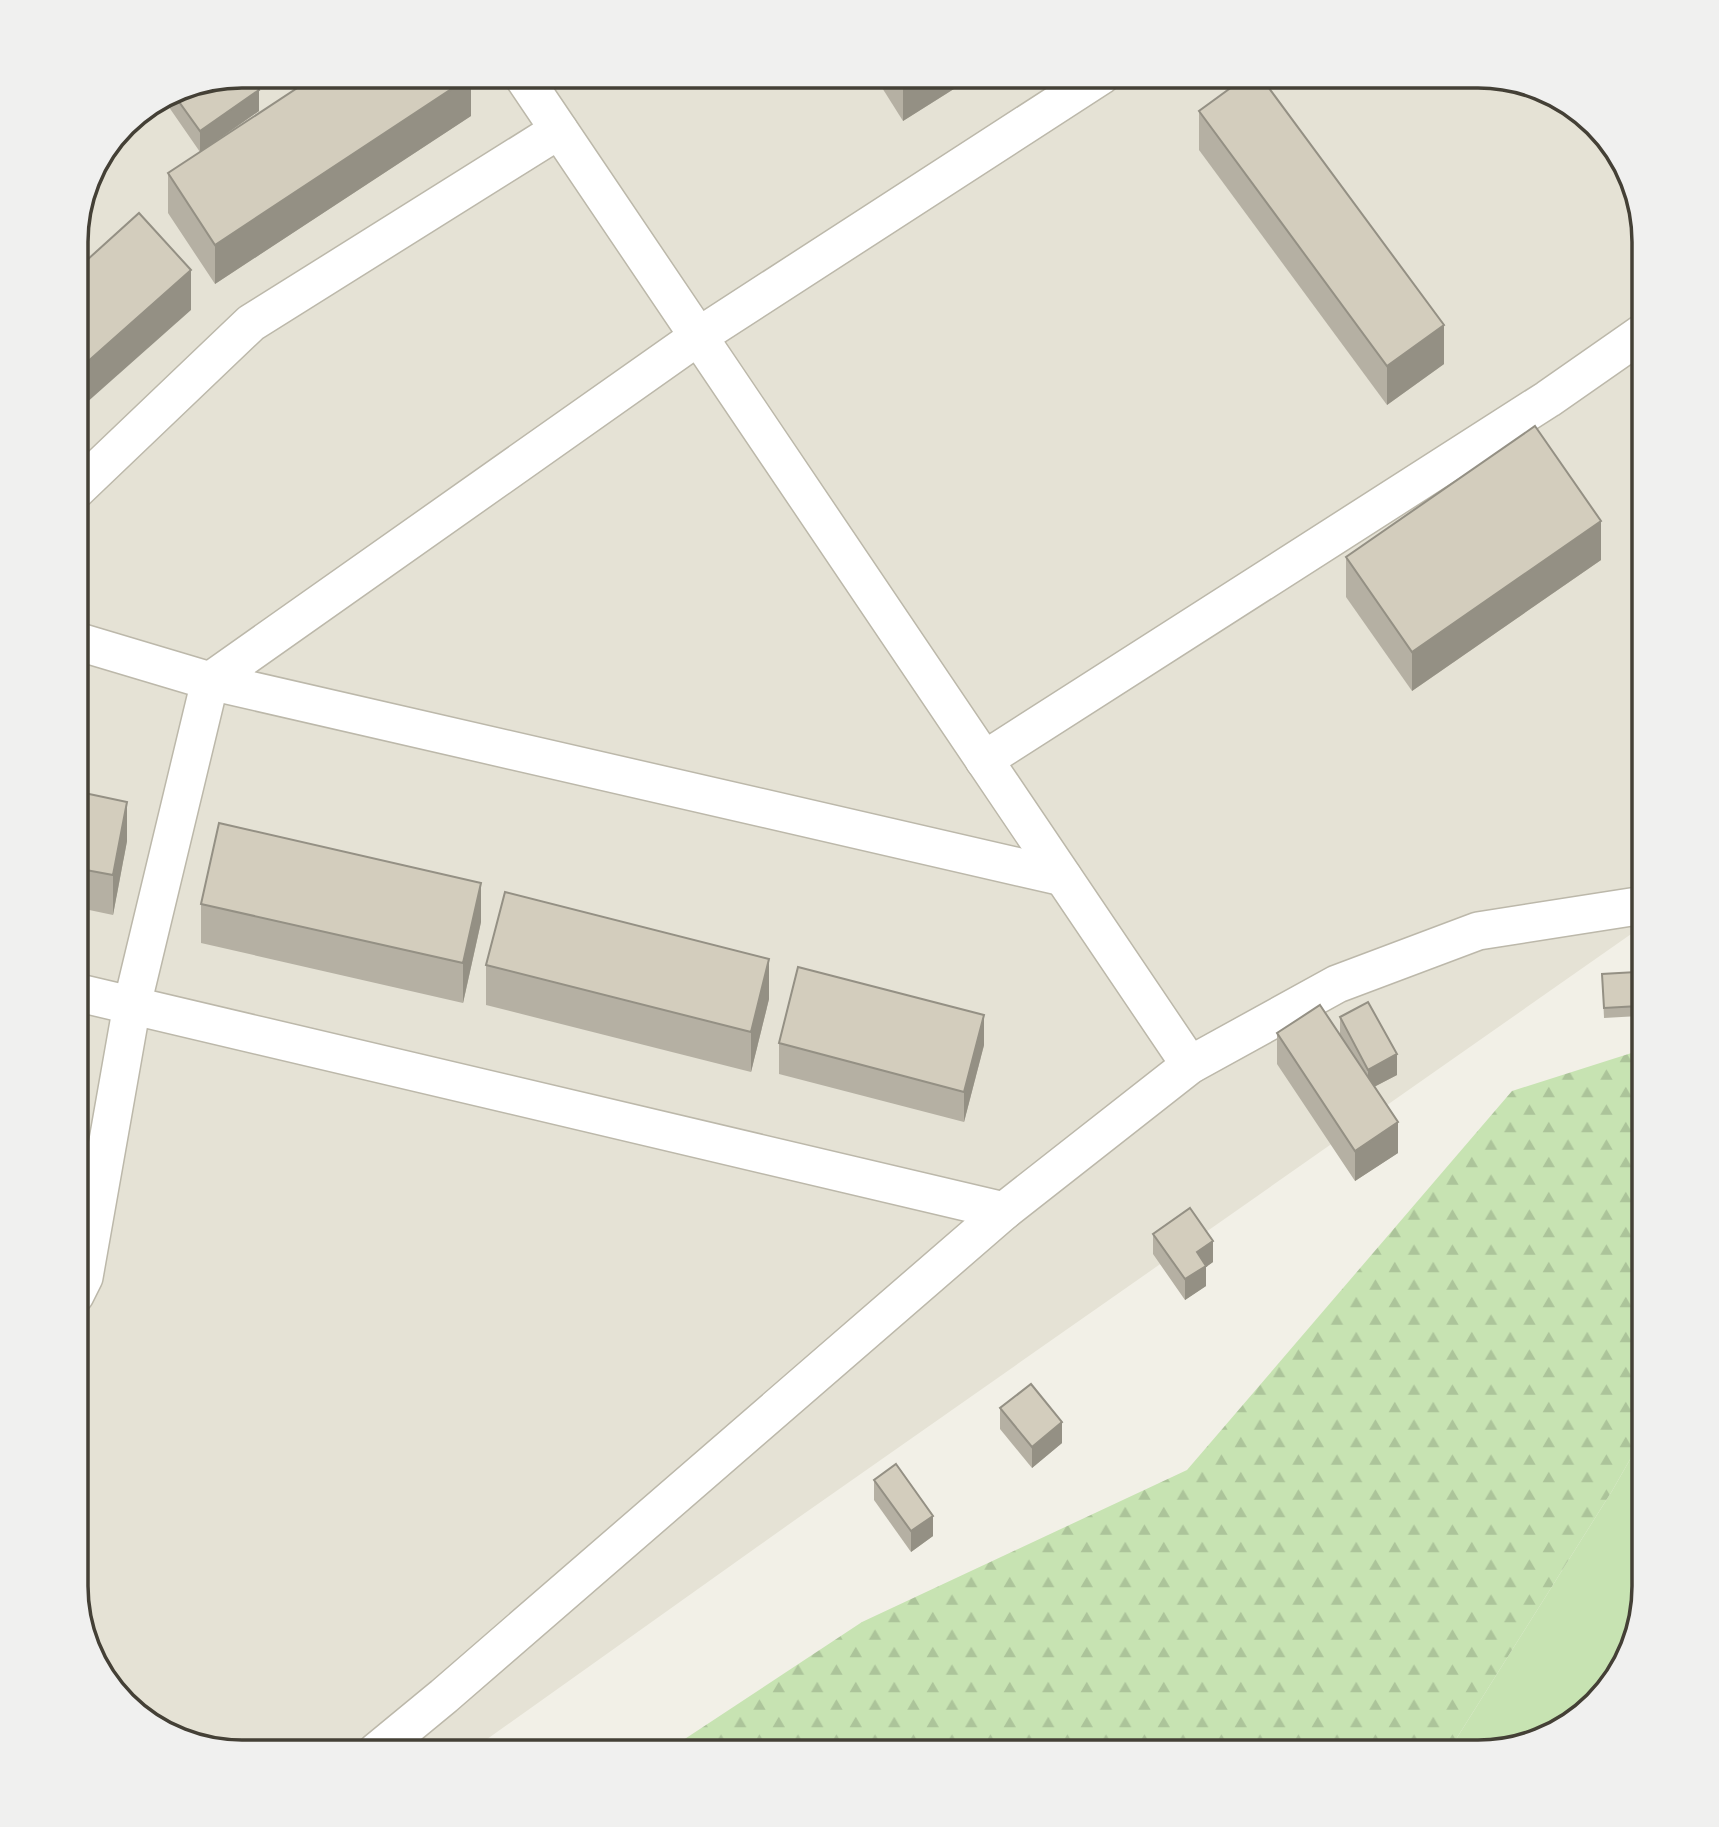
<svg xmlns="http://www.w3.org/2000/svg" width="1719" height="1827" font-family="Roboto,sans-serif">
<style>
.residential{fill:#e5e2d5}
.green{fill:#c7e3b2}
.forest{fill:url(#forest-firs)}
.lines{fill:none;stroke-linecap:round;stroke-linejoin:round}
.street-casing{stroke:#bcb8aa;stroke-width:40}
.street{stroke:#fff;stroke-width:37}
.wall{fill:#b5b0a3}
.shaded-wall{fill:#949084}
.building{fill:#d3cdbd;stroke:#949084;stroke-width:2}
.rim{fill:none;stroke:#444036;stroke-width:3.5}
</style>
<defs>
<pattern id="forest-firs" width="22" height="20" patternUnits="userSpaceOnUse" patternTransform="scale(1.75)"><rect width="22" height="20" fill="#c7e3b2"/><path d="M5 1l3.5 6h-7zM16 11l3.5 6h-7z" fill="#acc49a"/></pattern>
</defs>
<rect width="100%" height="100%" fill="#f2f0e7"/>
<polygon class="residential" points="242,75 1488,76 1551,93 1609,140 1635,188 1644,241 1644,925 795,1520 469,1752 242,1752 169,1735 110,1687 84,1639 75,1585 76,231 93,168 132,117 178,88"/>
<polygon class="green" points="1644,1435 1644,1586 1627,1658 1579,1717 1531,1743 1478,1752 1448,1752 1612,1491"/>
<polygon class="forest" points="1644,1049 1644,1435 1612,1491 1448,1752 665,1752 862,1622 1187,1470 1512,1091"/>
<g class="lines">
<g class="street-casing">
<g id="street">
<polyline points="522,75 1190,1065"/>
<polyline points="76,490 251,323 559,130"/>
<polyline points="76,641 210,681 1063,877"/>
<polyline points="984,760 1548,399 1644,332"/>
<polyline points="75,992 1004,1211"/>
<polyline points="75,1295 84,1277 132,1005 210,681 699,336 1102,75"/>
<polyline points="376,1752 444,1696 1004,1211 1190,1065 1337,984 1478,931 1644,905"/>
</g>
</g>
<use href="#street" class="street"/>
</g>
<g class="wall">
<polygon points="874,75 976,75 903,121"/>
<polygon points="178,88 259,111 201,152 471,116 215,284 168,213 168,173 200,152 164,100 164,97"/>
<polygon points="1199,111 1444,364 1387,405 1199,150"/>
<polygon points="1346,557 1601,560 1412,691 1346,597"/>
<polygon points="75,791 127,841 113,915 75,907"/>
<polygon points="201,904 481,922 463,1003 201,943"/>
<polygon points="1644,964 1644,991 1643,985 1643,965"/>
<polygon points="486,965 769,999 751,1072 486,1005"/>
<polygon points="1602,974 1639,1006 1639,1016 1604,1018"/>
<polygon points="1340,1017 1397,1075 1374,1087 1398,1153 1355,1181 1277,1064 1277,1033 1340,1035"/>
<polygon points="779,1043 984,1045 964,1122 779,1074"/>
<polygon points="1153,1234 1213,1262 1206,1267 1206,1286 1185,1300 1153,1254"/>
<polygon points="1000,1408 1062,1443 1032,1468 1000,1429"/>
<polygon points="874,1480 933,1536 911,1552 874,1500"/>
</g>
<g class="shaded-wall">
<polygon points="913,75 976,75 903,121 903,82"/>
<polygon points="471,76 471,116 215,284 215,245"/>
<polygon points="259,90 259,111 200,152 200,131"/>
<polygon points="191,270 191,310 76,412 76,372"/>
<polygon points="1444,325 1444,364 1387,405 1387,366"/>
<polygon points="1601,521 1601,560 1412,691 1412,652"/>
<polygon points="127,802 127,841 113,915 113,875"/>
<polygon points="481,883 481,922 463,1003 463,963"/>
<polygon points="769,959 769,999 751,1072 751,1032"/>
<polygon points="984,1015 984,1045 964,1122 964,1092"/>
<polygon points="1397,1054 1397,1075 1368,1090 1368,1070"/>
<polygon points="1398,1122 1398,1153 1355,1181 1355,1151"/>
<polygon points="1213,1241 1213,1262 1206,1267 1206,1286 1185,1300 1185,1279 1197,1252"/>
<polygon points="1062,1422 1062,1443 1032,1468 1032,1447"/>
<polygon points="933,1516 933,1536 911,1552 911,1531"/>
</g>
<g class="building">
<polygon points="242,75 249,75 259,90 200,131 172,92 178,88"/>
<polygon points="317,75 470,75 471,76 215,245 168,173"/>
<polygon points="899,75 913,75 903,82"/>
<polygon points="1247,76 1260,76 1444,325 1387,366 1199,111"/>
<polygon points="139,213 191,270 76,372 76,270"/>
<polygon points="1535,426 1601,521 1412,652 1346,557"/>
<polygon points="75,791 127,802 113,875 75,868"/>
<polygon points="219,823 481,883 463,963 201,904"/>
<polygon points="505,892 769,959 751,1032 486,965"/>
<polygon points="798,967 984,1015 964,1092 779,1043"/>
<polygon points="1636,972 1639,1006 1604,1008 1602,974"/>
<polygon points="1368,1002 1397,1054 1368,1070 1340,1017"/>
<polygon points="1320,1005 1398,1122 1355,1151 1277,1033"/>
<polygon points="1190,1208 1213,1241 1197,1252 1206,1266 1185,1279 1153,1234"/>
<polygon points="1031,1384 1062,1422 1032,1447 1000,1408"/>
<polygon points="896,1464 933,1516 911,1531 874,1480"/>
</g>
<path d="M0 0H1719V1827H0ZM242 88H1478A154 154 0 0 1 1632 242V1586A154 154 0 0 1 1478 1740H242A154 154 0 0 1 88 1586V242A154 154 0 0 1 242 88Z" fill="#f0f0ef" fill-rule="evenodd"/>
<path class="rim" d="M242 88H1478A154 154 0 0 1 1632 242V1586A154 154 0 0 1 1478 1740H242A154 154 0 0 1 88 1586V242A154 154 0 0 1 242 88Z"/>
</svg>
